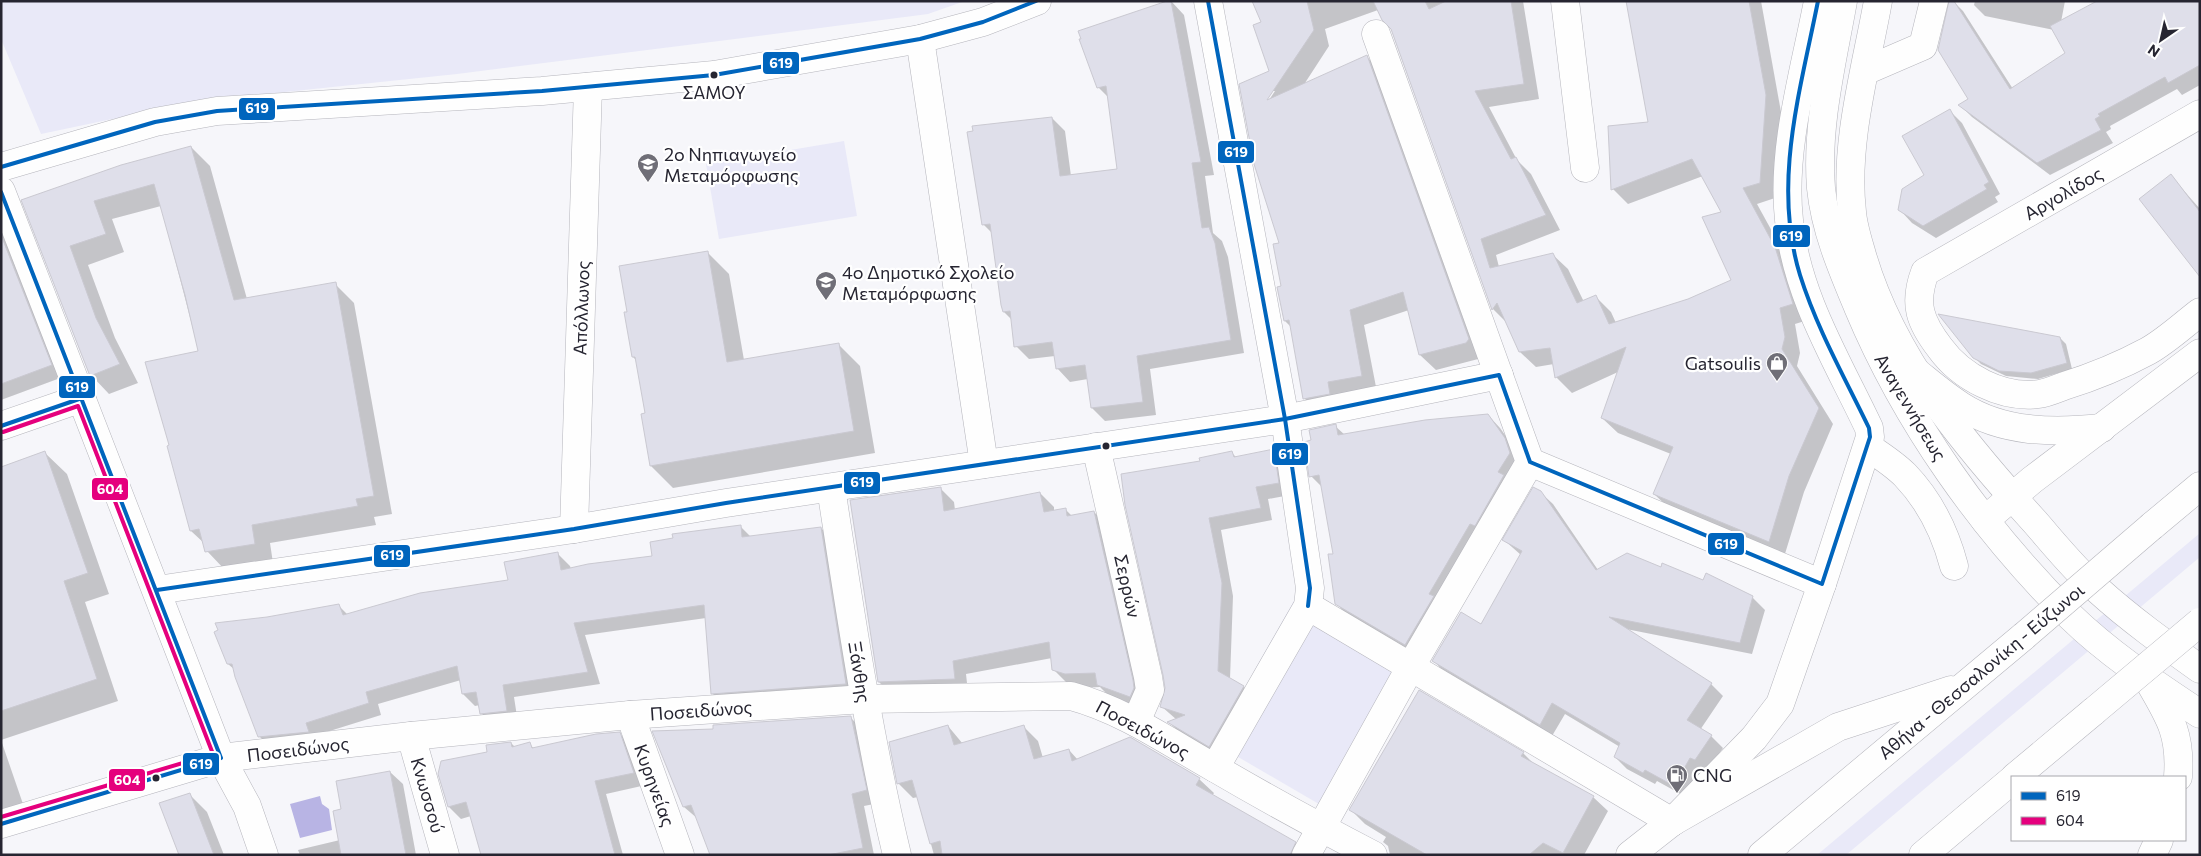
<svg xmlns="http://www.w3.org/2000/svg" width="2201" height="856" font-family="Commissioner,sans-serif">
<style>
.green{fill:#e9e9f8}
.water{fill:#b8b4e4}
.shadow{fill:#0003;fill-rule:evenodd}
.building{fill:#dfdfea;stroke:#cac9d1}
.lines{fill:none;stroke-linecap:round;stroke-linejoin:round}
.minor-casing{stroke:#b5b5bc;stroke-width:29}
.major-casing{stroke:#b5b5bc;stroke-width:29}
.highway-casing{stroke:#b5b5bc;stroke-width:29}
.minor{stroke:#fefefe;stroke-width:28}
.major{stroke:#fefefe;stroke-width:28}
.highway{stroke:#fefefe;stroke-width:28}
.highway-bridge-casing{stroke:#b5b5bc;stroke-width:29;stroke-linecap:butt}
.highway-bridge{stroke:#fefefe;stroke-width:28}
.bus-1-casing{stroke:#fff;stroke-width:8}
.bus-2-casing{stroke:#fff;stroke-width:8}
.bus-1{stroke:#0065bd;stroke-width:4}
.bus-2{stroke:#e5007d;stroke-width:4}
.bus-dot{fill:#262531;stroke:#fff;stroke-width:2}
.labels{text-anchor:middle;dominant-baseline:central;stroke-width:4.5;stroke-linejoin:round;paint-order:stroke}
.bus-label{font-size:17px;fill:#262531;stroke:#fff}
.poi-label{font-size:18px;fill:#262531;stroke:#fff;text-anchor:start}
.street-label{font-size:18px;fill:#262531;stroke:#fff}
.line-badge{stroke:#fff;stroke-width:2}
.badge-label{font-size:14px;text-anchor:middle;font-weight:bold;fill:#fff}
</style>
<rect width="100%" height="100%" fill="#f6f6fa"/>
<g class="green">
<polygon points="1,1 965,1 928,14 743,38 457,74 198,101 41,134 1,39"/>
<polygon points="844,141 857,216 719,239 706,164"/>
<polygon points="2200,533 2200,557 1846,855 1817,855"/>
<polygon points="1299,592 1391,671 1398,682 1336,814 1221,747 1261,677 1253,673"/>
</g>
<polygon class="water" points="320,796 322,804 329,809 332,830 300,838 290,804"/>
<g class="shadow">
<polygon points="1171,1 1184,15 1214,175 1205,176 1213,233 1222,241 1228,257 1244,353 1150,369 1156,415 1105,421 1092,408 1088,379 1070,382 1057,368 1055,356 1029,359 1016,346 1012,320 1004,312 992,233 983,224 1052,118 1065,131 1071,176 1118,170 1109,98 1098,87"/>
<path d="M1254 1H1523L1539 99 1489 107 1517 160 1531 174 1560 230 1496 255 1499 267 1552 254 1568 269 1584 302 1596 297 1611 312 1616 323 1688 300 1733 280 1703 218 1723 213 1703 176 1628 204 1613 189 1609 128 1650 123 1627 1H1761L1781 112 1775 198 1757 204 1790 264 1808 320 1795 324 1800 353 1797 366 1833 424 1804 492 1784 557 1670 509 1654 494 1671 454 1618 433 1602 418 1618 372 1572 393 1557 378 1554 364 1536 367 1520 352 1508 324 1493 309 1392 28 1383 19 1378 10 1325 29 1329 46 1303 86 1367 57 1382 72 1484 355 1482 358 1436 370 1420 355 1409 310 1364 325 1377 392 1342 397 1345 409 1320 414 1305 399 1291 327 1285 321 1278 288 1282 287 1274 245 1280 244 1255 164 1241 85 1270 71 1255 26 1262 22ZM1272 91H1275L1265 106 1263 105Z"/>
<polygon points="1953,1 1963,11 2013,89 2067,54 2054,30 1985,16 1974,5 1975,1 2065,1 2061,22 2200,1 2200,85 2182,95 2177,89 2110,126 2111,129 2106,132 2113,143 2050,175 1972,117 1960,105 1970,100"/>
<polygon points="1950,111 1962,123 2000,194 1995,197 1998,202 1936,238 1912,223 1900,210 1926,176"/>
<polygon points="191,147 210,166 247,299 335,284 354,303 392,514 374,517 376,525 270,543 273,563 225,570 207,551 205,544 191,531 199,352 161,206 112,219 124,252 88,265 115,338 138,383 109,394 91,375 23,200"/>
<polygon points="2171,176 2200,209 2200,273"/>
<polygon points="1,222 63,377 1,400"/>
<polygon points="707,252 729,274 744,360 838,344 860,366 875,453 673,488 651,466 646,415 637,361 633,357"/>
<polygon points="2060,338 2066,344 2072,369 2038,379 2006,376 1981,364 1974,357"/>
<polygon points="1488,415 1500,428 1517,452 1521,465 1417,657 1348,616 1336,603 1334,555 1323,488 1311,476 1313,441 1335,426 1345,435"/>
<polygon points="1273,450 1286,462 1290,495 1268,499 1272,520 1221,530 1233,596 1230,679 1244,687 1256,699 1222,758 1181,734 1170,723 1177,720 1161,706 1167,688 1202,462 1232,453 1237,458"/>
<polygon points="45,453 67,474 109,594 85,602 118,701 1,740 23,804 1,811 1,468"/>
<polygon points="940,488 954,502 955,510 1040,493 1054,507 1054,511 1065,509 1072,516 1094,512 1108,526 1144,709 1112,699 1100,687 1080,688 1067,683 1053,669 1052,658 966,674 968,692 893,696 879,682"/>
<polygon points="1540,492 1553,504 1598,570 1661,568 1753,598 1765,610 1752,654 1626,629 1711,684 1723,696 1700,730 1711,736 1723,748 1707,771 1703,769 1686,797 1657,781 1655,784 1627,769 1615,757 1620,747 1565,714 1552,736 1445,673 1434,661 1481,625 1521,555 1504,540"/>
<polygon points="740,526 751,537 821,528 833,540 858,696 724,706 712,693 706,618 585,635 600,684 514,697 518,723 494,725 481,713 480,705 475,706 463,694 461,680 378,704 381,715 272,749 260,737 235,670 228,664 267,618 339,606 348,615 509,581 558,554 570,566 571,569 654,557"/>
<polygon points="1420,692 1523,753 1535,765 1593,797 1608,811 1584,855 1390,855 1388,846 1383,842 1386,837 1365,824 1351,810"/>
<polygon points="850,717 863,730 879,803 864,806 874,855 711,855 698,819 684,807 715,730"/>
<polygon points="948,726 963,744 1023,726 1038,741 1043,758 1069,750 1078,760 1199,779 1214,793 1212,796 1295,843 1307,855 934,855 918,797 913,798 898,783"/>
<polygon points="619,733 632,746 646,785 606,794 623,855 482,855 471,816 461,819 449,807 488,753 511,743 515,747 530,744 534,749"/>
<polygon points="390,772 403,784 416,855 300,855 298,850 340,840 343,810"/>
<polygon points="189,794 207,812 224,855 180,855"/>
</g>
<g class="building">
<polygon points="1167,1 1171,1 1201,162 1192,163 1202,228 1209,227 1215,243 1231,340 1137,356 1143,402 1091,408 1085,365 1056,369 1052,342 1014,347 1010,311 1003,312 1001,305 990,224 982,225 967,132 973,131 972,126 1052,117 1060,176 1117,169 1106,86 1097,88 1079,39 1081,39 1078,31"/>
<polygon points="1252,1 1307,1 1314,30 1267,100 1367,55 1469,339 1466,343 1419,355 1403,292 1350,310 1362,376 1328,382 1330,394 1303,399 1289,320 1284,321 1277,287 1281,286 1273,244 1279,243 1254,164 1239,84 1269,71 1253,25 1261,22"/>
<polygon points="1373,1 1425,1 1429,9 1446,1 1511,1 1524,84 1475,91 1511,159 1516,157 1546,215 1481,239 1490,268 1553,253 1577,303 1596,295 1609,324 1688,299 1731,280 1702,217 1721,212 1692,159 1611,190 1608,126 1648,122 1626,1 1749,1 1766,95 1760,183 1743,188 1775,247 1793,304 1780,308 1785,337 1782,349 1819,408 1789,476 1769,542 1653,494 1673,447 1601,418 1626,347 1555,378 1550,348 1519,352 1497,303 1492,310 1391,29 1382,20"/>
<polygon points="1949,1 1954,1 2010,89 2065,53 2050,26 2097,1 2200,1 2200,65 2168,83 2165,77 2098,114 2100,116 2095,119 2101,130 2037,163 1958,105 1968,99 1938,50"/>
<polygon points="1950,109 1989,182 1984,185 1987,189 1923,226 1898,210 1902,189 1924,175 1902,136"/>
<polygon points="191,146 234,300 336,282 374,496 356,499 358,506 252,525 255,544 205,552 199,529 190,531 167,446 169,445 145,362 198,351 185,295 154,184 94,201 106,234 70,246 96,318 120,364 90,376 21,200 121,165"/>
<polygon points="2171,174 2200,212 2200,277 2139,199"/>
<polygon points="1,235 52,365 1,384"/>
<polygon points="708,251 727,362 839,343 854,431 650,466 641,414 645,413 635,357 632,357 624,312 627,312 619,266"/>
<polygon points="1938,314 2060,337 2067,363 2031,373 1999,371 1973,358"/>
<polygon points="1488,414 1505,438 1510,453 1498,472 1504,475 1475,526 1470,524 1429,594 1434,596 1405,645 1335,604 1328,554 1333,554 1319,475 1309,477 1304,442 1311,440 1309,430 1336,424 1338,435 1425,420"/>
<polygon points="1274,449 1279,483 1256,487 1261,508 1209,518 1222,583 1218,671 1244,686 1209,747 1167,722 1185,715 1160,707 1165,688 1163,675 1125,505 1121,474 1200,461 1199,458 1232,451 1234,457"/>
<polygon points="45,451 88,573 64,581 97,679 1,711 1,467"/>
<polygon points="941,487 944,511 1040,492 1044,512 1066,508 1067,516 1094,511 1133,680 1134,688 1130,697 1097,685 1095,673 1065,674 1052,670 1049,642 953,661 955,679 878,682 850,500"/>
<polygon points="1533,487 1541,491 1596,570 1627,553 1661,567 1662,563 1703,580 1706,573 1753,596 1740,643 1609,617 1712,683 1687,720 1712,735 1695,760 1690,758 1674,786 1645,770 1643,773 1614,757 1620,743 1552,703 1540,725 1432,661 1461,612 1481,624 1522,551 1502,540"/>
<polygon points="741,525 742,537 821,527 846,684 711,694 704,605 574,623 588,672 503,685 507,711 480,714 476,692 462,694 457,666 366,692 369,703 306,723 309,732 258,737 235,677 232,664 227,664 214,632 218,630 215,623 267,617 339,604 343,615 420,593 508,580 504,562 558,552 561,570 588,564 652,556 650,542 673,538 672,534"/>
<polygon points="1419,690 1524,752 1521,756 1594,796 1563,853 1543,843 1529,855 1427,855 1349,810"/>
<polygon points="851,716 867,790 852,794 863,848 828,855 710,855 691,805 683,807 652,731 713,729 713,725"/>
<polygon points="948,725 954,745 1024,725 1034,759 1069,749 1072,761 1130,737 1200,778 1196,785 1296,842 1290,855 942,855 940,841 930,844 912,780 897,784 889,742"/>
<polygon points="620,732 634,773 595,781 615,855 481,855 466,802 448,807 438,774 441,761 487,752 486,745 511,742 512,747 530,742 532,748 596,734"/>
<polygon points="390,771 406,855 341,855 333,811 341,809 336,781"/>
<polygon points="190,793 214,855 179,855 159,803"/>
</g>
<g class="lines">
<g class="minor-casing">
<g id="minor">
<polyline points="1208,1 1285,419 1310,588 1308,606 1215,768"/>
<polyline points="1565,1 1585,168"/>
<polyline points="920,39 984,464"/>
<polyline points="1865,71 1923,46 1934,1"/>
<path d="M2200 114 1925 272C1913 304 1920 322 1940 348 1961 377 2002 399 2039 394 2047 393 2056 389 2064 386 2093 377 2122 365 2148 351 2166 341 2183 325 2200 312"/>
<polyline points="1,167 155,122 217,111 542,91 714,75 920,39 983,22 1037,1"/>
<polyline points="1,191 221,758 247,806 264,855"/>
<polyline points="1,426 82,398"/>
<polyline points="1096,447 1148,677 1150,690 1136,722"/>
<path d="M1868 447C1880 455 1894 464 1905 475 1929 500 1945 532 1954 566"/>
<polyline points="1530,462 1822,584 1780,704 1754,738 1672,822 1630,855"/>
<path d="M831 488C850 611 868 734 897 855"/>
<polyline points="574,529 588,87"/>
<polyline points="157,590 574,529 726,503 1285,419 1499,375"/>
<polyline points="1308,606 1672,822"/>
<polyline points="630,715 680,855"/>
<polyline points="411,736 445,855"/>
<path d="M1 824 221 758 411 736 630 715 864 699 1071 696C1123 710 1167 741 1213 767 1266 798 1319 827 1373 855"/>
<polyline points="1306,855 1410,668 1530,462 1376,34"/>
</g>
</g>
<g class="major-casing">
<g id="major">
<path d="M1818 1C1805 70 1781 149 1789 220 1796 295 1838 362 1869 428L1870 437 1822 584"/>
<path d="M1843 1C1832 63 1816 126 1821 188 1825 229 1842 269 1858 307 1906 422 1982 528 2070 616 2109 654 2155 684 2200 714"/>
<path d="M1878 1C1866 68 1844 144 1852 212 1853 226 1858 241 1862 255 1892 358 1964 444 2035 522 2055 545 2075 570 2098 590 2130 619 2165 644 2200 669"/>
<path d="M2151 685C2171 719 2181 736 2178 777"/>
<polyline points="2152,855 2159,840"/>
</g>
</g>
<g class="highway-casing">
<g id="highway">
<path d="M1915 371C1930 383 1945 396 1961 406 2003 433 2054 433 2102 428"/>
<polyline points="1985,520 2032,480 2200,353"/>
<polyline points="2152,526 2200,486"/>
<polyline points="2015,777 2094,711"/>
<polyline points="1672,822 1838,727 1951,690"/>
<polyline points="1762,855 2024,636"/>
<polyline points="1923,855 2012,780"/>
</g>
</g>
<use href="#minor" class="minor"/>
<use href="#major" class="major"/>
<use href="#highway" class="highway"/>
<g class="highway-bridge-casing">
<g id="highway-bridge">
<polyline points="2024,636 2152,526"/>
<polyline points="2094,711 2200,622"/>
</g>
</g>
<use href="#highway-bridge" class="highway-bridge"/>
<g class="bus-1-casing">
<g id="bus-1">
<polyline points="1208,1 1285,419 1310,588 1308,606"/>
<polyline points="1,167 155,122 217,111 542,91 714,75 920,39 983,22 1036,1"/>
<polyline points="1,192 221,758 1,824"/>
<polyline points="1,426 82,398"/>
<path d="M157 590 574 529 726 503 1285 419 1499 375 1530 462 1822 584 1870 437 1869 428C1845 378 1817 329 1800 275 1772 184 1800 92 1818 1"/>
</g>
</g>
<g class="bus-2-casing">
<polyline id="bus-2" points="1,817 213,754 78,406 3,432"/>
</g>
<use href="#bus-1" class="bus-1"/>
<use href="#bus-2" class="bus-2"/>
</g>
<defs>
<g id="school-pin" transform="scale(1.125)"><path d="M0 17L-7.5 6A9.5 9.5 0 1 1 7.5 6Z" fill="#6f6e77" stroke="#fff"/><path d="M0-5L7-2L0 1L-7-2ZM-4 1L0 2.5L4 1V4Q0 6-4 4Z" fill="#fff"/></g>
<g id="shop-pin" transform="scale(1.125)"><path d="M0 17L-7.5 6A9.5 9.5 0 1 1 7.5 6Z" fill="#6f6e77" stroke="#fff"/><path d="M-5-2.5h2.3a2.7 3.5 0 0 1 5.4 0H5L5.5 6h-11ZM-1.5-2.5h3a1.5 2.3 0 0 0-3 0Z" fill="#fff"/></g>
<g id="fuel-pin" transform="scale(1.125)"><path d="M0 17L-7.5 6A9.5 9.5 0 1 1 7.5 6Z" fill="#6f6e77" stroke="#fff"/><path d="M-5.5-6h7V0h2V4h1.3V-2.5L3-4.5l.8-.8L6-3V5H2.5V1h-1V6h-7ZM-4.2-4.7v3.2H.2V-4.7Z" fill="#fff"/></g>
</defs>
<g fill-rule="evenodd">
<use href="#school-pin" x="648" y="164"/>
<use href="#school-pin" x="826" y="282"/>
<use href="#shop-pin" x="1777" y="363"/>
<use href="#fuel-pin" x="1677" y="775"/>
</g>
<g class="bus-dot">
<circle cx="714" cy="75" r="4.5"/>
<circle cx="1106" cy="446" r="4.5"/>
<circle cx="156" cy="778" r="4.5"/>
</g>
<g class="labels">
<g class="bus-label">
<text x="714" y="92">ΣΑΜΟΥ</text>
</g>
<g class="poi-label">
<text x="664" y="154">2ο Νηπιαγωγείο<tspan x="664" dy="21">Μεταμόρφωσης</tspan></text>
<text x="842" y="272">4ο Δημοτικό Σχολείο<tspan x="842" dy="21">Μεταμόρφωσης</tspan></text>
<text x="1761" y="363" text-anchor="end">Gatsoulis</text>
<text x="1693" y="775">CNG</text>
</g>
<g class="street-label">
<text transform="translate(2063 193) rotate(-30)">Αργολίδος</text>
<text transform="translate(581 308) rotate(-88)">Απόλλωνος</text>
<text transform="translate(1911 407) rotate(59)">Αναγεννήσεως</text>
<text transform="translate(1128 586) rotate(77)">Σερρών</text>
<text transform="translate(1981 671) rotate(-40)">Αθήνα - Θεσσαλονίκη - Εύζωνοι</text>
<text transform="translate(860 672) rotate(81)">Ξάνθης</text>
<text transform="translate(701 710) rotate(-4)">Ποσειδώνος</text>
<text transform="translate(1143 729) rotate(28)">Ποσειδώνος</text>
<text transform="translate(298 749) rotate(-7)">Ποσειδώνος</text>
<text transform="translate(655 785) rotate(70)">Κυρηνείας</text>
<text transform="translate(428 795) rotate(74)">Κνωσσού</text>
</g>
</g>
<g class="line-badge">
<rect x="762" y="51" width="38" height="24" rx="5" fill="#0065bd"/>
<rect x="238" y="97" width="38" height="24" rx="5" fill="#0065bd"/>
<rect x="1217" y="140" width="38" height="24" rx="5" fill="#0065bd"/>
<rect x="1772" y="224" width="39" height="24" rx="5" fill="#0065bd"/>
<rect x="58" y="375" width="38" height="24" rx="5" fill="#0065bd"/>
<rect x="1271" y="442" width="38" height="24" rx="5" fill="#0065bd"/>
<rect x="843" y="471" width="38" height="24" rx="5" fill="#0065bd"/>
<rect x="91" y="477" width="38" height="24" rx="5" fill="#e5007d"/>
<rect x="1707" y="532" width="38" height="24" rx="5" fill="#0065bd"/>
<rect x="373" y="544" width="38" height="24" rx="5" fill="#0065bd"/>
<rect x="182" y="752" width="38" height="24" rx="5" fill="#0065bd"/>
<rect x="108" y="768" width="38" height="24" rx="5" fill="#e5007d"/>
</g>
<g class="badge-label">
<text x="781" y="68">619</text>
<text x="257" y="113">619</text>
<text x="1236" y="157">619</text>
<text x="1791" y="241">619</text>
<text x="77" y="392">619</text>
<text x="1290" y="459">619</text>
<text x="862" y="487">619</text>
<text x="110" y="494">604</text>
<text x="1726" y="549">619</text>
<text x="392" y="560">619</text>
<text x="201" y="769">619</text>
<text x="127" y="785">604</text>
</g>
<rect width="2201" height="856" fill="none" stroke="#262531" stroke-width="5"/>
<rect x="2011" y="776" width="175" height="65" fill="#ffffff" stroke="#a8a8ad"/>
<rect x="2021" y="792" width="25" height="8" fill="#0065bd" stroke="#a8a8ad"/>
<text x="2056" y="801" font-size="15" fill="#262531">619</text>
<rect x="2021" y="817" width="25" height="8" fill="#e5007d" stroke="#a8a8ad"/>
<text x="2056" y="826" font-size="15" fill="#262531">604</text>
<g transform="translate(2161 40) rotate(214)" stroke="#ffffff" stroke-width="4" paint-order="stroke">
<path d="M0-4L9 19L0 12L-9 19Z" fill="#262531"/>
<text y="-8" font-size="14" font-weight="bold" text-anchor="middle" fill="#262531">N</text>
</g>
</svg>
